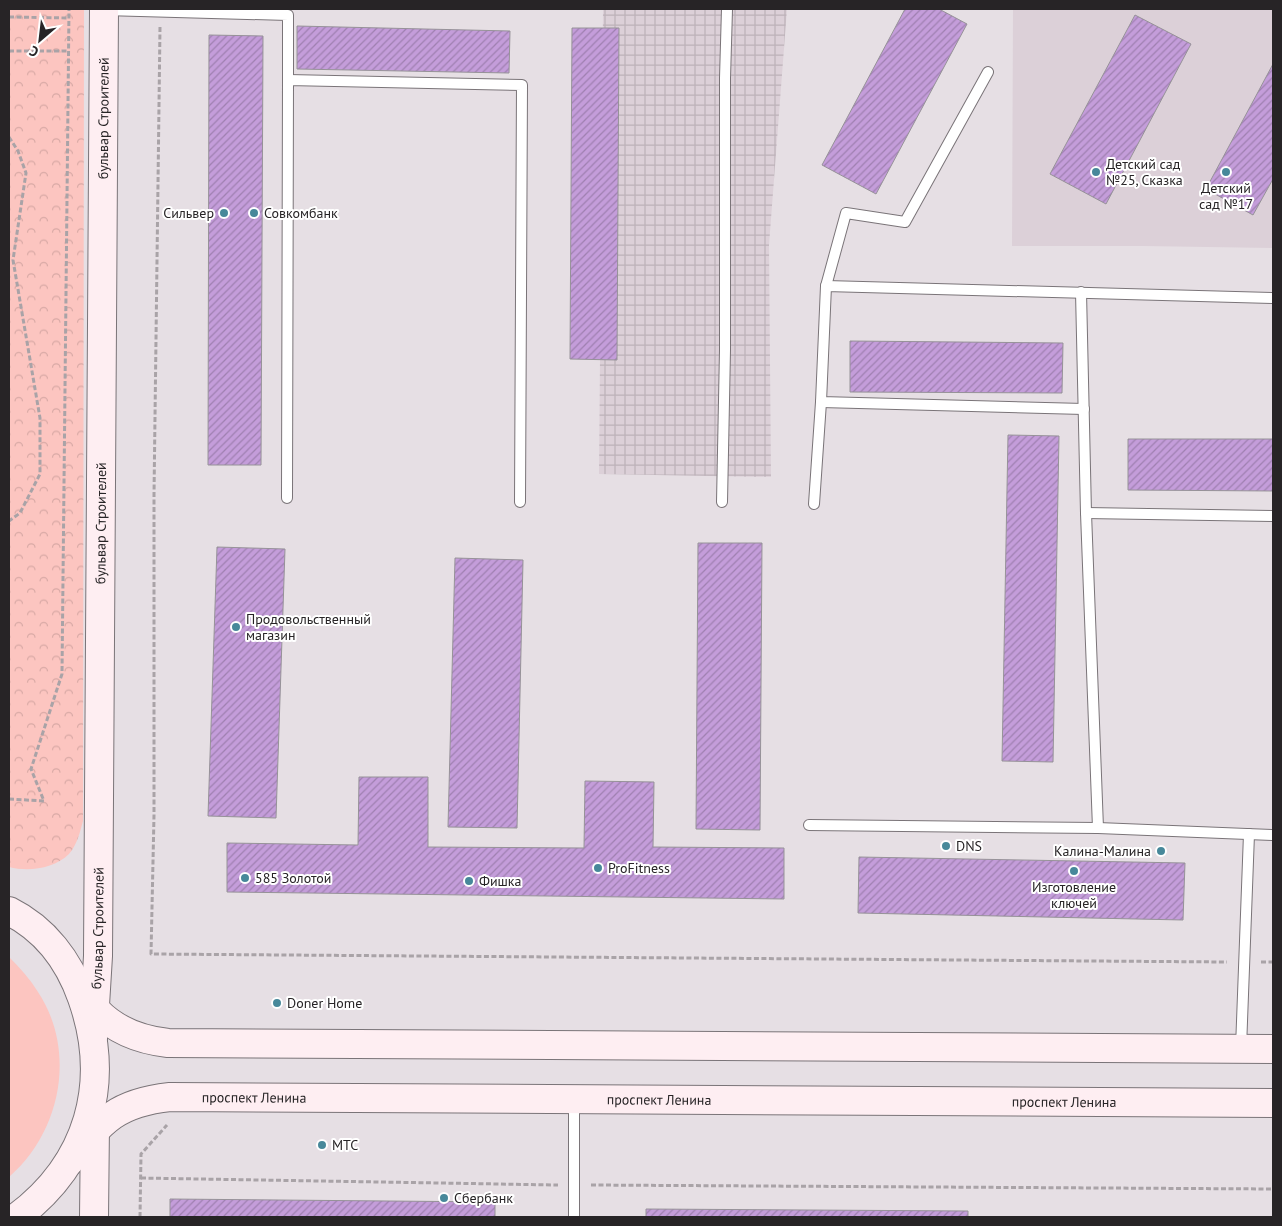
<svg xmlns="http://www.w3.org/2000/svg" width="1282" height="1226" font-family="'PT Sans',sans-serif">
<style>
.built{fill:#dcd0d8}
.industrial{fill:url(#industrial-grid)}
.grass{fill:#fcc5c0}
.park{fill:url(#park-crowns)}
.building{fill:url(#building-hatch);stroke:#969298}
.lines{fill:none;stroke-linecap:round;stroke-linejoin:round}
.lane-casing{stroke:#7a7478;stroke-width:12}
.secondary-casing{stroke:#7a7478;stroke-width:30}
.path{stroke:#a9a3a7;stroke-width:3;stroke-dasharray:5 2.5;stroke-linecap:butt}
.lane{stroke:#fff;stroke-width:10}
.secondary{stroke:#feeef2;stroke-width:28}
.poi-dot{fill:#47889a;stroke:#fff;stroke-width:2}
.labels{text-anchor:middle;dominant-baseline:central;stroke-width:4;stroke-linejoin:round;paint-order:stroke}
.street-label{font-size:14px;fill:#272426;stroke:#fff}
.poi-label{font-size:14px;fill:#272426;stroke:#fff;text-anchor:start}
</style>
<defs>
<pattern id="industrial-grid" width="8" height="8" patternUnits="userSpaceOnUse" patternTransform="scale(1.25)"><rect width="8" height="8" fill="#dcd0d8"/><path d="M0 4h8M4 0v8" fill="none" stroke="#bdb2b9"/></pattern>
<pattern id="park-crowns" width="20" height="18" patternUnits="userSpaceOnUse" patternTransform="scale(1.25)"><rect width="20" height="18" fill="#fcc5c0"/><path d="M2 6a3 3 0 1 1 6 0M12 15a3 3 0 1 1 6 0" fill="none" stroke="#d8a9a5"/></pattern>
<pattern id="building-hatch" width="6" height="6" patternUnits="userSpaceOnUse" patternTransform="scale(1.25)"><rect width="6" height="6" fill="#c49dda"/><path d="M-1 1l2-2M0 6l6-6M5 7l2-2" fill="none" stroke="#9f80b1"/></pattern>
</defs>
<rect width="100%" height="100%" fill="#e6dfe4"/>
<polygon class="built" points="1013,9 1273,9 1273,248 1143,246 1012,246"/>
<polygon class="industrial" points="603,9 787,9 769,245 771,477 599,474"/>
<path class="grass" d="M9 957C20 968 30 979 38 992 77 1051 61 1132 9 1177Z"/>
<path class="park" d="M9 9H84L83 821C80 832 77 845 69 854 54 869 28 872 9 867Z"/>
<g class="building">
<polygon points="905,9 939,9 967,24 876,194 822,165"/>
<polygon points="1135,15 1191,44 1106,204 1050,174"/>
<polygon points="297,26 510,31 509,73 297,69"/>
<polygon points="572,28 619,28 617,360 570,359"/>
<polygon points="209,35 263,36 261,465 208,465"/>
<polygon points="1273,64 1273,179 1253,215 1206,189"/>
<polygon points="850,341 1063,343 1062,393 850,392"/>
<polygon points="1008,435 1059,436 1053,762 1002,761"/>
<polygon points="1128,439 1273,439 1273,491 1128,490"/>
<polygon points="698,543 762,543 760,830 696,829"/>
<polygon points="217,547 285,549 276,818 208,816"/>
<polygon points="455,558 523,560 517,828 448,827"/>
<polygon points="359,777 428,777 428,847 584,848 585,781 654,782 653,847 784,848 784,899 227,892 227,843 358,845"/>
<polygon points="859,857 1185,863 1183,920 858,913"/>
<polygon points="170,1199 495,1202 495,1217 170,1217"/>
<polygon points="646,1209 968,1211 968,1217 646,1217"/>
</g>
<g class="lines">
<g class="lane-casing">
<g id="lane">
<polyline points="104,10 288,15 288,80"/>
<polyline points="826,286 846,213 905,222 988,72"/>
<polyline points="1081,292 1086,513 1098,828"/>
<polyline points="1084,409 821,402 826,286 1273,298"/>
<polyline points="287,498 288,80 522,85 520,502"/>
<polyline points="722,502 725,350 725,78 727,9"/>
<polyline points="814,504 821,402"/>
<polyline points="1086,513 1273,516"/>
<polyline points="809,825 1098,828 1273,835"/>
<polyline points="1241,1048 1249,834"/>
<polyline points="574,1101 574,1217"/>
</g>
</g>
<g class="secondary-casing">
<g id="secondary">
<path d="M9 911C45 929 69 961 82 998 112 1083 89 1163 17 1217"/>
<path d="M76 981C83 991 88 1003 97 1011 116 1031 141 1040 168 1043L1273 1049"/>
<path id="s1" d="M93 1038 98 956 104 9"/>
<path id="s2" d="M69 1162C102 1121 115 1103 170 1097L1273 1103"/>
<polyline points="94,1217 95,1124"/>
</g>
</g>
<g class="path">
<polyline points="9,17 69,18"/>
<polyline points="160,27 154,495 154,815 151,954 1227,962"/>
<polyline points="9,51 69,51"/>
<polyline points="9,137 18,151 26,173 13,260 40,418 40,474 20,513 9,521"/>
<polyline points="9,799 44,801 31,769 62,674 69,9"/>
<polyline points="1261,962 1273,962"/>
<polyline points="141,1178 558,1185"/>
<polyline points="591,1185 1273,1189"/>
<polyline points="140,1217 141,1154 167,1125"/>
</g>
<use href="#lane" class="lane"/>
<use href="#secondary" class="secondary"/>
</g>
<g class="poi-dot">
<circle cx="1096" cy="172" r="5"/>
<circle cx="1226" cy="172" r="5"/>
<circle cx="224" cy="213" r="5"/>
<circle cx="254" cy="213" r="5"/>
<circle cx="236" cy="627" r="5"/>
<circle cx="946" cy="846" r="5"/>
<circle cx="1161" cy="851" r="5"/>
<circle cx="598" cy="868" r="5"/>
<circle cx="1074" cy="871" r="5"/>
<circle cx="245" cy="878" r="5"/>
<circle cx="469" cy="881" r="5"/>
<circle cx="277" cy="1003" r="5"/>
<circle cx="322" cy="1145" r="5"/>
<circle cx="444" cy="1198" r="5"/>
</g>
<g class="labels">
<g class="street-label">
<text stroke="none"><textPath href="#s1" startOffset="920">бульвар Строителей</textPath></text>
<text stroke="none"><textPath href="#s1" startOffset="515">бульвар Строителей</textPath></text>
<text stroke="none"><textPath href="#s1" startOffset="110">бульвар Строителей</textPath></text>
<text stroke="none"><textPath href="#s2" startOffset="209">проспект Ленина</textPath></text>
<text stroke="none"><textPath href="#s2" startOffset="614">проспект Ленина</textPath></text>
<text stroke="none"><textPath href="#s2" startOffset="1019">проспект Ленина</textPath></text>
</g>
<g class="poi-label">
<text x="1106" y="164">Детский сад<tspan x="1106" dy="16">№25, Сказка</tspan></text>
<text x="1226" y="188" text-anchor="middle">Детский<tspan x="1226" dy="16">сад №17</tspan></text>
<text x="214" y="213" text-anchor="end">Сильвер</text>
<text x="264" y="213">Совкомбанк</text>
<text x="246" y="619">Продовольственный<tspan x="246" dy="16">магазин</tspan></text>
<text x="956" y="846">DNS</text>
<text x="1151" y="851" text-anchor="end">Калина-Малина</text>
<text x="608" y="868">ProFitness</text>
<text x="255" y="878">585 Золотой</text>
<text x="479" y="881">Фишка</text>
<text x="1074" y="887" text-anchor="middle">Изготовление<tspan x="1074" dy="16">ключей</tspan></text>
<text x="287" y="1003">Doner Home</text>
<text x="332" y="1145">МТС</text>
<text x="454" y="1198">Сбербанк</text>
</g>
</g>
<rect width="1282" height="1226" fill="none" stroke="#272426" stroke-width="20"/>
<g transform="translate(40 40) rotate(208)" stroke="#ffffff" stroke-width="4" paint-order="stroke">
<path d="M0-4L9 19L0 12L-9 19Z" fill="#272426"/>
<text y="-8" font-size="14" font-weight="bold" text-anchor="middle" fill="#272426">С</text>
</g>
</svg>
